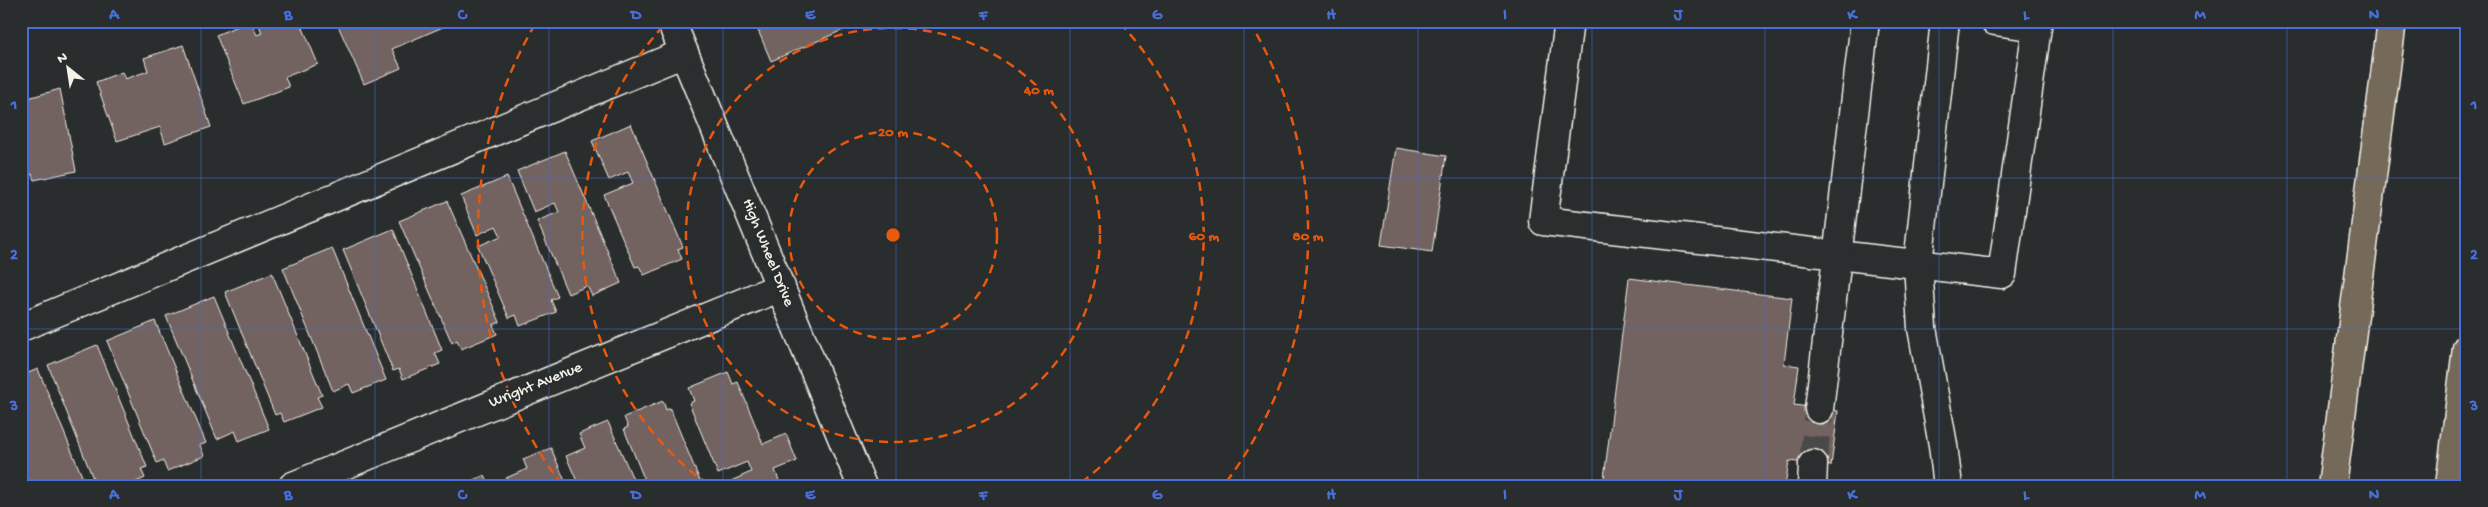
<svg xmlns="http://www.w3.org/2000/svg" width="2488" height="507" font-family="'Gochi Hand',sans-serif">
<style>
.building{fill:#726360;stroke:#f4f1e8}
.lines{fill:none;stroke-linecap:round;stroke-linejoin:round}
.minor-tunnel{stroke:#484a4a;stroke-width:28;stroke-dasharray:28 14;stroke-linecap:butt}
.minor-casing{stroke:#f4f1e8;stroke-width:31}
.highway-casing{stroke:#f4f1e8;stroke-width:31}
.minor{stroke:#2a2d2e;stroke-width:28}
.highway{stroke:#746a5a;stroke-width:28}
.grid{fill:none;stroke:#486fdb;stroke-width:1;stroke-opacity:0.55}
.ring{fill:none;stroke:#e8590c;stroke-width:2.5;stroke-dasharray:9 6}
.labels{text-anchor:middle;dominant-baseline:central;stroke-width:5;stroke-linejoin:round;paint-order:stroke}
.street-label{font-size:16px;fill:#f4f1e8;stroke:#2a2d2e}
.centre{fill:#e8590c;stroke:#2a2d2e;stroke-width:2.5}
.ring-label{font-size:15px;text-anchor:middle;font-weight:bold;fill:#e8590c;stroke:#2a2d2e;stroke-width:5;stroke-linejoin:round;paint-order:stroke}
.neatline{fill:none;stroke:#486fdb;stroke-width:2}
.grid-label{font-size:16px;text-anchor:middle;font-weight:bold;fill:#486fdb}
</style>
<rect width="100%" height="100%" fill="#2a2d2e"/>
<filter id="ink" filterUnits="userSpaceOnUse"><feTurbulence type="fractalNoise" baseFrequency=".02" numOctaves="2"/><feDisplacementMap in="SourceGraphic" scale="10" xChannelSelector="R" yChannelSelector="G"/><feConvolveMatrix kernelMatrix="1 2 1 2 8 2 1 2 1" color-interpolation-filters="sRGB"/></filter>
<g filter="url(#ink)">
<g class="building">
<polygon points="250,21 257,35 262,33 259,25 268,21 300,21 318,64 285,77 289,87 244,104 216,35"/>
<polygon points="336,21 451,21 452,23 392,49 401,68 364,84"/>
<polygon points="758,21 864,21 771,61 755,23"/>
<polygon points="183,45 211,127 165,143 160,127 117,141 96,82 122,72 125,79 148,71 144,58"/>
<polygon points="60,89 76,171 34,180 32,174 21,176 21,100"/>
<polygon points="631,124 683,247 678,249 682,259 644,275 639,266 635,267 604,195 633,183 628,172 609,180 592,141"/>
<polygon points="1396,148 1446,156 1432,252 1381,245"/>
<polygon points="565,151 621,283 592,296 587,286 568,294 537,221 559,212 555,203 534,212 517,171"/>
<polygon points="507,177 558,297 551,300 556,312 520,326 516,315 509,318 478,246 501,236 496,226 477,235 461,196"/>
<polygon points="447,201 500,322 493,325 497,334 461,349 457,340 452,343 399,221"/>
<polygon points="393,229 442,350 435,353 440,364 403,379 399,369 393,371 343,250"/>
<polygon points="332,248 386,380 353,393 349,384 333,391 283,268"/>
<polygon points="272,273 322,395 317,397 322,407 284,422 280,413 275,415 225,292"/>
<polygon points="1629,278 1792,298 1784,364 1799,366 1794,405 1838,411 1831,466 1789,461 1785,486 1603,486"/>
<polygon points="214,296 269,429 239,441 235,431 217,439 166,316"/>
<polygon points="155,321 206,443 200,445 204,456 167,471 163,460 157,463 107,341"/>
<polygon points="97,345 147,467 141,469 145,478 127,486 96,486 48,365"/>
<polygon points="38,369 86,486 30,486 21,464 21,376"/>
<polygon points="728,372 733,384 738,382 763,444 786,434 797,461 775,470 781,486 733,486 731,481 751,472 747,462 718,474 689,403 694,401 689,388"/>
<polygon points="663,401 666,410 670,408 700,481 703,480 705,486 647,486 624,429 628,427 624,417"/>
<polygon points="608,422 636,486 579,486 566,456 585,448 579,434"/>
<polygon points="551,448 567,486 509,486 506,478 527,469 523,459"/>
<polygon points="485,475 489,484 496,482 497,486 459,486"/>
</g>
<g class="lines">
<polyline class="minor-tunnel" points="1813,464 1819,409"/>
<g class="minor-casing">
<g id="minor">
<polyline points="671,21 862,486"/>
<polyline points="1569,21 1543,221 2002,274 2037,27 1995,21"/>
<polyline points="1945,21 1918,264 1922,328 1943,445 1948,486"/>
<polyline points="21,327 684,53"/>
<polyline points="1819,409 1865,21"/>
<polyline points="293,486 781,287"/>
<polyline points="1812,486 1813,464"/>
</g>
</g>
<g class="highway-casing">
<g id="highway">
<polyline points="2332,486 2392,21"/>
<polyline points="2450,486 2467,348"/>
</g>
</g>
<use href="#minor" class="minor"/>
<use href="#highway" class="highway"/>
</g>
</g>
<path class="grid" d="M201 21V486M375 21V486M549 21V486M723 21V486M896 21V486M1070 21V486M1244 21V486M1418 21V486M1592 21V486M1765 21V486M1939 21V486M2113 21V486M2287 21V486M21 178H2467M21 329H2467"/>
<g class="ring">
<circle cx="893" cy="235" r="104"/>
<circle cx="893" cy="235" r="207"/>
<path d="M708 485A311 311 0 0 1 666 23M1120 23A311 311 0 0 1 1078 485"/>
<path d="M562 485A415 415 0 0 1 537 21M1249 21A415 415 0 0 1 1224 485"/>
</g>
<g class="labels">
<g class="street-label">
<text transform="translate(767 253) rotate(68)">High Wheel Drive</text>
<text transform="translate(536 386) rotate(-22)">Wright Avenue</text>
</g>
</g>
<circle cx="893" cy="235" r="8" class="centre"/>
<g class="ring-label">
<text x="1039" y="94">40 m</text>
<text x="893" y="136">20 m</text>
<text x="1204" y="240">60 m</text>
<text x="1308" y="240">80 m</text>
</g>
<rect width="2488" height="507" fill="none" stroke="#2a2d2e" stroke-width="55"/>
<g transform="translate(68 68) rotate(330)" stroke="#2a2d2e" stroke-width="4" paint-order="stroke">
<path d="M0-4L9 19L0 12L-9 19Z" fill="#f4f1e8"/>
<text y="-8" font-size="14" font-weight="bold" text-anchor="middle" fill="#f4f1e8">N</text>
</g>
<rect x="28" y="28" width="2432" height="452" class="neatline"/>
<g class="grid-label">
<text x="114" y="19">A</text>
<text x="288" y="19">B</text>
<text x="462" y="19">C</text>
<text x="636" y="19">D</text>
<text x="810" y="19">E</text>
<text x="983" y="19">F</text>
<text x="1157" y="19">G</text>
<text x="1331" y="19">H</text>
<text x="1505" y="19">I</text>
<text x="1678" y="19">J</text>
<text x="1852" y="19">K</text>
<text x="2026" y="19">L</text>
<text x="2200" y="19">M</text>
<text x="2374" y="19">N</text>
<text x="14" y="109">1</text>
<text x="2474" y="109">1</text>
<text x="14" y="259">2</text>
<text x="2474" y="259">2</text>
<text x="14" y="410">3</text>
<text x="2474" y="410">3</text>
<text x="114" y="499">A</text>
<text x="288" y="499">B</text>
<text x="462" y="499">C</text>
<text x="636" y="499">D</text>
<text x="810" y="499">E</text>
<text x="983" y="499">F</text>
<text x="1157" y="499">G</text>
<text x="1331" y="499">H</text>
<text x="1505" y="499">I</text>
<text x="1678" y="499">J</text>
<text x="1852" y="499">K</text>
<text x="2026" y="499">L</text>
<text x="2200" y="499">M</text>
<text x="2374" y="499">N</text>
</g>
</svg>
